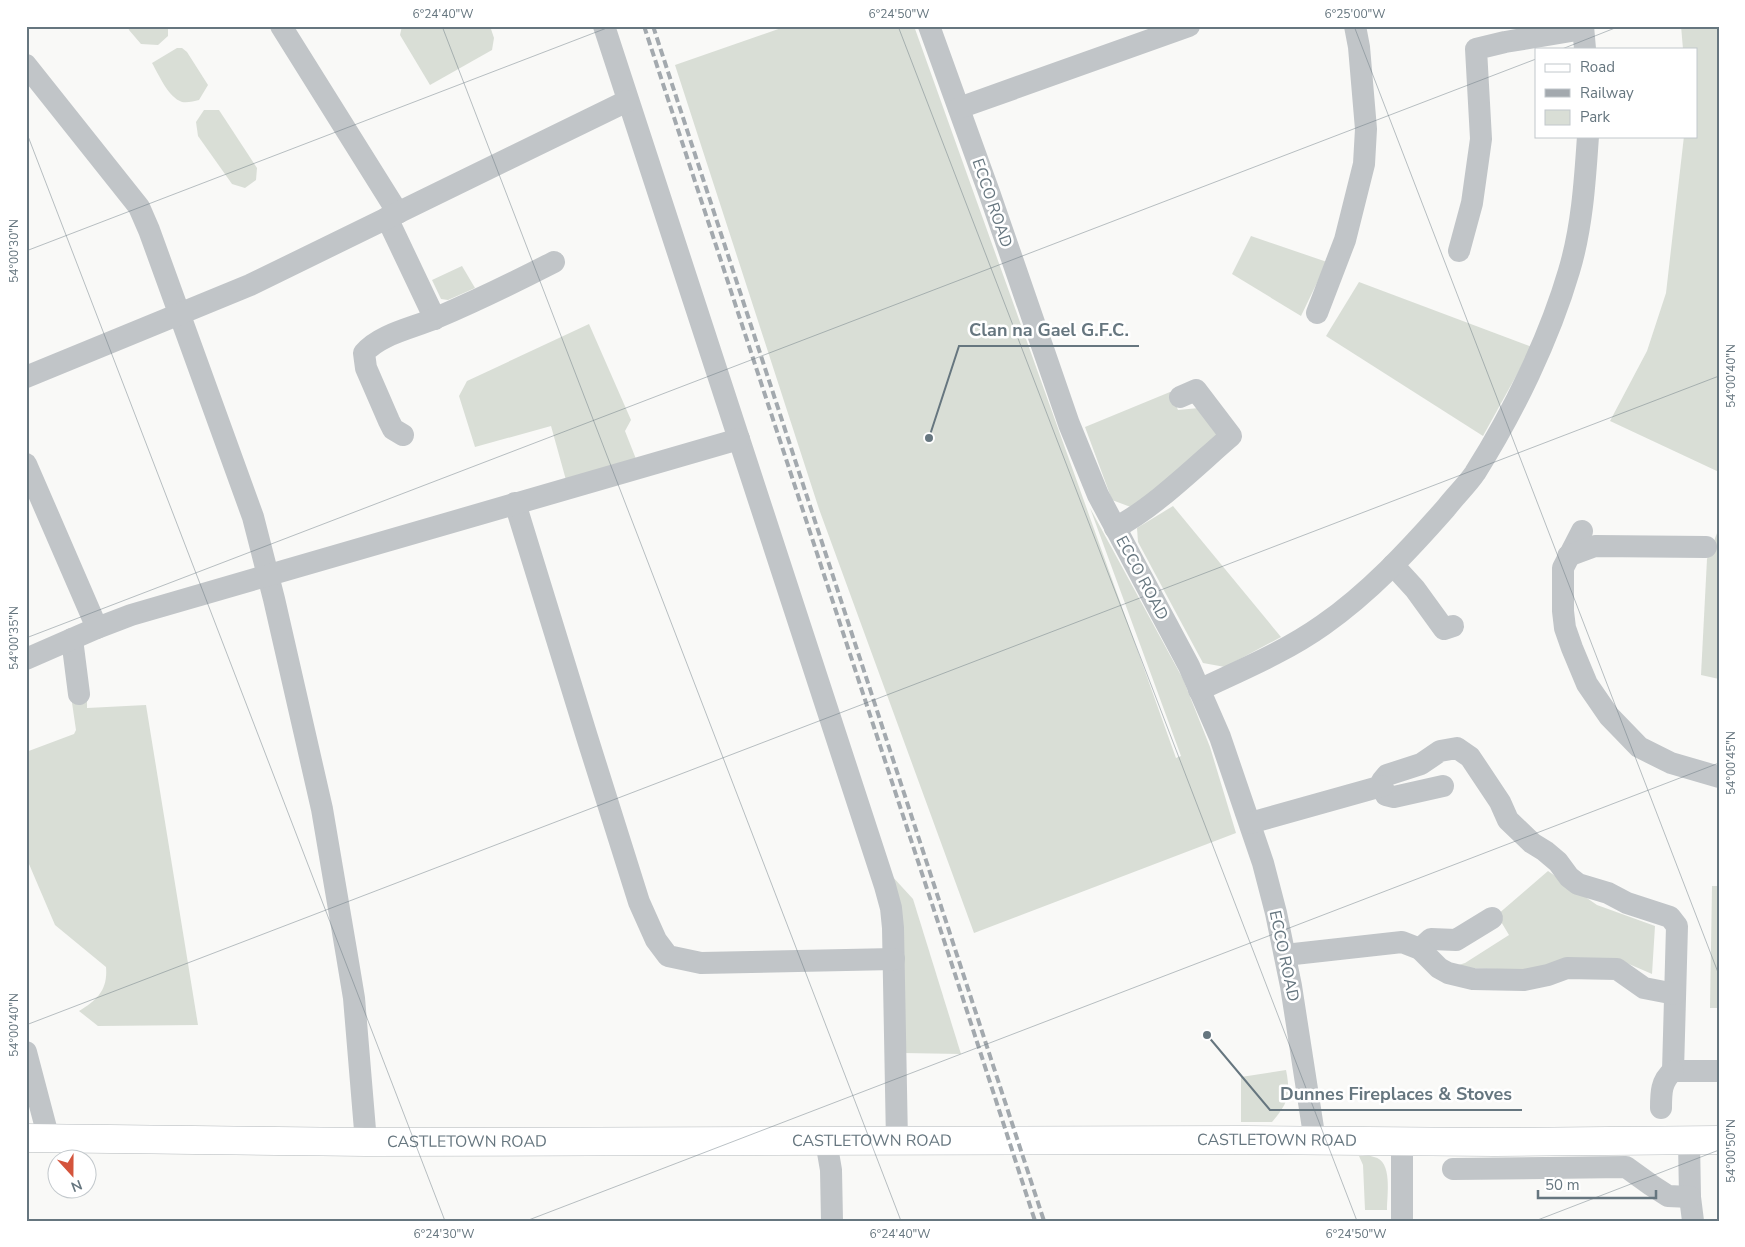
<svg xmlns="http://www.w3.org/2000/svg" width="1745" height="1247" font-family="'Nunito Sans',sans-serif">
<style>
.green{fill:#d9ded6}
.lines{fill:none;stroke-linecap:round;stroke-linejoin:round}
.major-casing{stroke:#b4b9bc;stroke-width:29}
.minor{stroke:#c1c5c8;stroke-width:22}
.major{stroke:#fff;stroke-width:28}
.rail{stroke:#a3a9ae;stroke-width:4;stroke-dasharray:8 4;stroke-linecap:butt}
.ticks{fill:none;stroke:#66767f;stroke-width:1;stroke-opacity:0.45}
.labels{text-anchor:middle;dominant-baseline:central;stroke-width:5;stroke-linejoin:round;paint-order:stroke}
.street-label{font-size:16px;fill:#66767f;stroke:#fff}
.leader{fill:none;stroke:#66767f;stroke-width:2}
.callout-dot{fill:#66767f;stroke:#fff;stroke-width:2}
.callout-label{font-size:18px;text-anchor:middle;font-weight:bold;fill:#66767f;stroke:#fff;stroke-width:5;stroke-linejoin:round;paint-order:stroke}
.neatline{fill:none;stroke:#66767f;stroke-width:2}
.ticks-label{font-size:12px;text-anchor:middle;fill:#66767f}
</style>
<rect width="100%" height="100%" fill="#f9f9f7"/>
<g class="green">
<polygon points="128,26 168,26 168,36 158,45 141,44 129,30"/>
<polygon points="402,26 490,26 494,38 492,50 430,85 400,35"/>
<polygon points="787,26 914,26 1176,758 1181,756 1090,508 1183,679 1210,747 1236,833 974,933 819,509 675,65"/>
<polygon points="1681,26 1719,26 1719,472 1610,421 1647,351 1666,293 1684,136 1696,136 1696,49 1683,49"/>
<path d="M177 48H182L187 52 208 85 199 100C194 101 188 103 182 102 168 97 159 75 152 63Z"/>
<polygon points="204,110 219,110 257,168 256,180 245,188 232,184 198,136 196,122"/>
<polygon points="1251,236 1327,262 1301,316 1232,274"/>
<polygon points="462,266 475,288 448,300 441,299 432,280"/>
<polygon points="1359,282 1532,347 1483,436 1326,336"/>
<polygon points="589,324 631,420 625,431 636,459 566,480 551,426 475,447 459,396 467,381"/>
<polygon points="1170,392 1178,410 1199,408 1217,432 1215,440 1136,509 1112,500 1085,427"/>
<polygon points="1173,506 1281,637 1225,667 1203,663 1138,542 1137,528"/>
<polygon points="1719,528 1719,679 1701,675 1707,559"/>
<path d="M87 692V708L146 705 198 1025 98 1026 79 1011C97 1000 108 990 106 967L55 925 26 857V752L74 734 76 730 71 696Z"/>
<polygon points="1548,871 1597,905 1655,926 1652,974 1622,961 1540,971 1452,967 1465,963 1509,935 1497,915"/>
<polygon points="891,875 913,899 961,1054 903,1053"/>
<polygon points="1712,886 1719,886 1719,1008 1710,1008"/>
<path d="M1286 1070C1291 1095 1288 1103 1272 1122H1241V1077Z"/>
<path d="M1359 1156C1364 1156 1370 1155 1374 1157 1393 1161 1387 1195 1387 1210H1365L1363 1165Z"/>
</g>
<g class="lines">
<g class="major-casing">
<g id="major">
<path id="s1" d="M26 1138 366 1142 1246 1140 1495 1142 1719 1140"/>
</g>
</g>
<g class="minor">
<polyline points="281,26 398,213"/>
<polyline points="604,26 885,886 891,908 893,928 897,1142"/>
<polyline points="929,26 990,195 1069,424 1098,495 1189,666 1220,737 1263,863 1276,913 1291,986 1315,1141"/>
<polyline points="1583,26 1585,49"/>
<polyline points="26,65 139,207 149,230 253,517 274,599 322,809 347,956 354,998 366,1142"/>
<polyline points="959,108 1189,26"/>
<polyline points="387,218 435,319"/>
<polyline points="1459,251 1472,203 1481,139 1476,49 1505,42 1583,29"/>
<polyline points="1317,313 1345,240 1364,164 1366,129 1359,47 1355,26"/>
<polyline points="26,377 250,285 627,101"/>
<path d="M403 435 393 429 389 421 366 368 364 353C380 334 413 328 436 318 476 301 515 282 554 262"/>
<polyline points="26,464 97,628"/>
<polyline points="515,503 587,737 639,902 656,940 668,956 701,963 894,959"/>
<path d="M1115 528C1154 508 1197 465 1231 436L1196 390 1180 397"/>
<polyline points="1582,531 1563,568 1563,611 1565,628 1572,648 1587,684 1609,716 1639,747 1671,763 1719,777"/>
<polyline points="1568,556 1595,546 1706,547"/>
<polyline points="1393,565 1415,589 1444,629 1453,626"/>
<polyline points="72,639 79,694"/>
<polyline points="26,659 97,628 131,615 739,439"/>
<path d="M1199 690C1241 670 1285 652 1323 625 1369 593 1409 550 1446 508 1455 496 1467 485 1475 473 1513 413 1549 339 1569 271 1582 228 1585 181 1588 136"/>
<polyline points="1443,786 1394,797 1386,795 1382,786 1382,781 1387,775 1421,764 1440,751 1457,748 1470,757 1500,802 1508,820 1532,843 1545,851 1558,862 1569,877 1578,884 1608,893 1627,903 1670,917 1677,926 1673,1071 1719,1071"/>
<polyline points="1250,823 1382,786"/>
<polyline points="1420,949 1431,939 1456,940 1492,918"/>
<polyline points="1285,955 1402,942 1420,949 1439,968 1448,973 1473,979 1524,980 1548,975 1567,968 1617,969 1644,988 1675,994"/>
<polyline points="26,1052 46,1128 46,1138"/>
<path d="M1661 1108C1661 1093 1661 1081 1673 1071"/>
<polyline points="826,1141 831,1170 832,1221"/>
<polyline points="1689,1141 1690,1197 1693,1221"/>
<polyline points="1402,1142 1402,1221"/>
<polyline points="1453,1169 1626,1167 1651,1185 1668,1196 1690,1197"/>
</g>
<use href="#major" class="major"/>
<g class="rail">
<polyline points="644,26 954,971 1035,1221"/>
<polyline points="653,26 1044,1221"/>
</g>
</g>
<path class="ticks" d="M442 26 901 1221M898 26 1357 1221M1354 26 1719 975M1562 49 1620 26M26 131 445 1221M26 251 612 26M26 638 1536 59M26 1025 1719 376M526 1221 1719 763M1535 1221 1719 1150"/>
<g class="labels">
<g class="street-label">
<text transform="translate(992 203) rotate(71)">ECCO ROAD</text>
<text transform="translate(1142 578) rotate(62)">ECCO ROAD</text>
<text transform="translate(1284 956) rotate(78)">ECCO ROAD</text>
<text stroke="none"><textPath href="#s1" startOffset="441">CASTLETOWN ROAD</textPath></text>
<text stroke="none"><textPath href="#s1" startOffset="846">CASTLETOWN ROAD</textPath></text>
<text stroke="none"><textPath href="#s1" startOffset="1251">CASTLETOWN ROAD</textPath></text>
</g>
</g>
<path class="leader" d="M929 438L959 346H1139M1207 1035L1270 1110H1522"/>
<g class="callout-dot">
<circle cx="929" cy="438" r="5"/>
<circle cx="1207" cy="1035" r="5"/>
</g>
<g class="callout-label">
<text x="1049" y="336">Clan na Gael G.F.C.</text>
<text x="1396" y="1100">Dunnes Fireplaces &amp; Stoves</text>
</g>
<rect width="1745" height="1247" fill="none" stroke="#ffffff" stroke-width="55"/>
<rect x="1535" y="48" width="162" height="90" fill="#ffffff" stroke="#c2c8cc"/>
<rect x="1545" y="64" width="25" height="8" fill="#ffffff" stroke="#c2c8cc"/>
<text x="1580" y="72" font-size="15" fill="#66767f">Road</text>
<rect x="1545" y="89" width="25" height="8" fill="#a3a9ae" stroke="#c2c8cc"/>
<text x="1580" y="98" font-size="15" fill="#66767f">Railway</text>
<rect x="1545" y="110" width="25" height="15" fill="#d9ded6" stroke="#c2c8cc"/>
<text x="1580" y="122" font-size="15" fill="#66767f">Park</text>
<g transform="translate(72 1174) rotate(159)"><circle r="24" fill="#ffffff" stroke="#c2c8cc"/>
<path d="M0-4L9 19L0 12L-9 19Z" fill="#d4543c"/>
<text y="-8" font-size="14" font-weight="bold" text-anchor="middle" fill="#66767f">N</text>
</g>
<path d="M1538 1190v8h118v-8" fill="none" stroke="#66767f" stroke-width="2.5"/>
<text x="1545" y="1190" font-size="15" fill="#66767f" stroke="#ffffff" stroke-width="4" paint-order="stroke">50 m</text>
<rect x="28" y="28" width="1690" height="1192" class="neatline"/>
<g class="ticks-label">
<text x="443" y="18">6°24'40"W</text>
<text x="899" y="18">6°24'50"W</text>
<text x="1355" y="18">6°25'00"W</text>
<text transform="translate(14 251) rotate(-90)" y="4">54°00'30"N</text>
<text transform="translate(1731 376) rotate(-90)" y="4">54°00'40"N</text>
<text transform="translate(14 638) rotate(-90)" y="4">54°00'35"N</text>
<text transform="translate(1731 763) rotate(-90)" y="4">54°00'45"N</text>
<text transform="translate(14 1025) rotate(-90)" y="4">54°00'40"N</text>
<text transform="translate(1731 1151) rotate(-90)" y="4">54°00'50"N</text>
<text x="444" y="1238">6°24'30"W</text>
<text x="900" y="1238">6°24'40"W</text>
<text x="1356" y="1238">6°24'50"W</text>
</g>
</svg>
